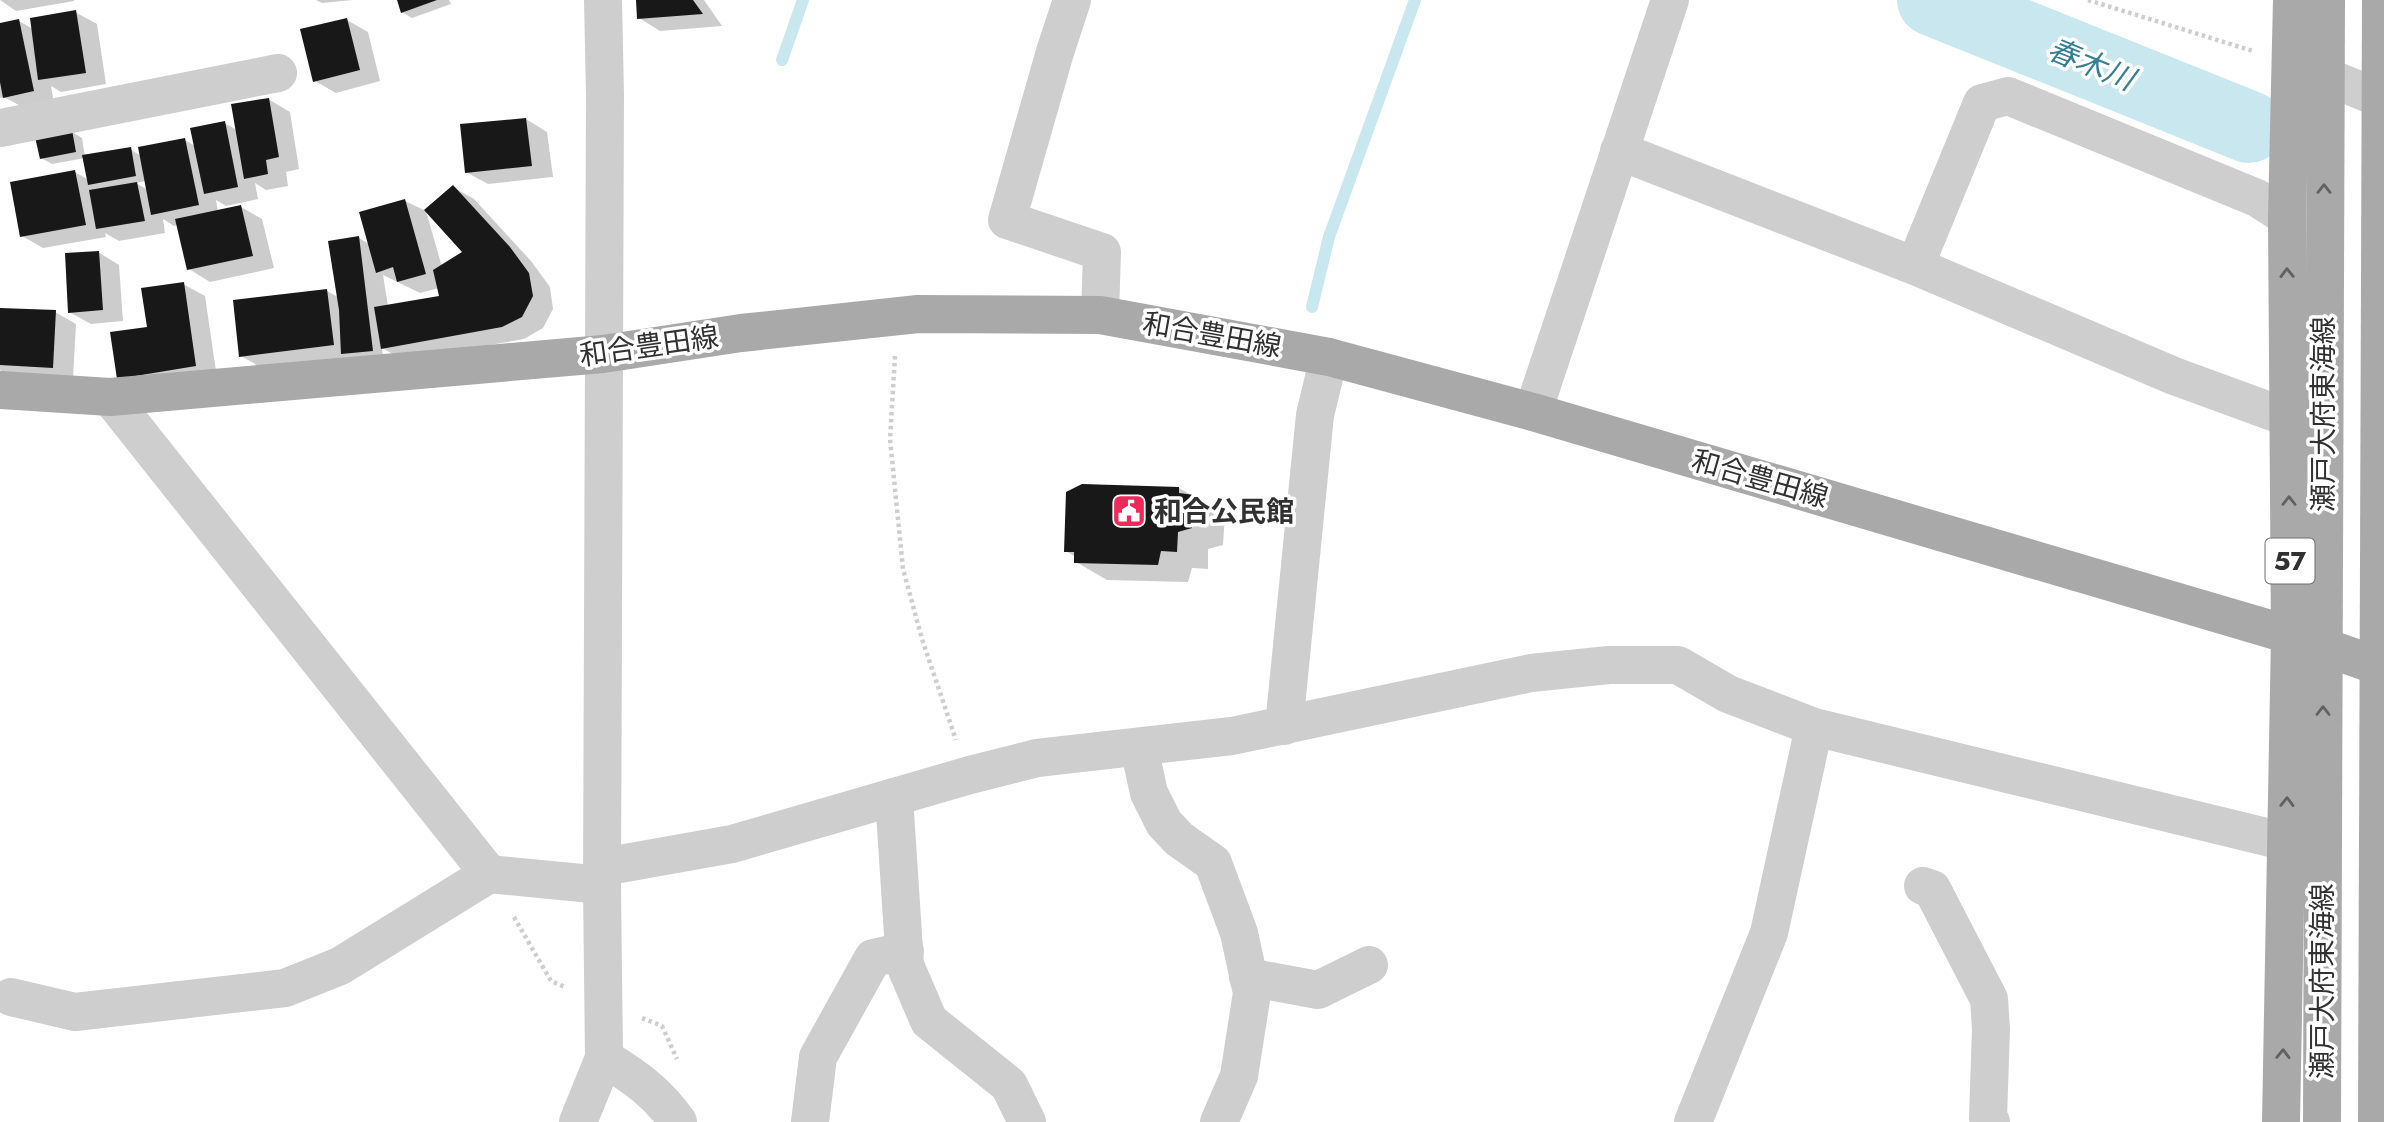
<svg xmlns="http://www.w3.org/2000/svg" width="2384" height="1122" font-family="Jost,'Noto Sans JP',sans-serif">
<style>
.shadow{fill:#0003;fill-rule:evenodd}
.lines{fill:none;stroke-linecap:round;stroke-linejoin:round}
.stream{stroke:#c9e7ef;stroke-width:12}
.river{stroke:#c9e7ef;stroke-width:72}
.building{fill:#181818}
.path{stroke:#cecece;stroke-width:4.5;stroke-dasharray:3.5 3.5;stroke-linecap:butt}
.minor{stroke:#cecece;stroke-width:38}
.major{stroke:#a9a9a9;stroke-width:38}
.major-bridge{stroke:#a9a9a9;stroke-width:38}
.oneway{stroke:#616161}
.labels{text-anchor:middle;dominant-baseline:central;stroke-width:7;stroke-linejoin:round;paint-order:stroke}
.shield{fill:#fff;stroke:#6f6f6f;stroke-width:2}
.shield-label{font-size:26px;font-weight:bold;fill:#313131}
.street-label{font-size:28px;fill:#313131;stroke:#fff}
.poi-label{font-size:28px;font-weight:bold;fill:#313131;stroke:#fff;text-anchor:start}
.water-label{font-size:30px;font-style:italic;fill:#367e93;stroke:#fff}
</style>
<rect width="100%" height="100%" fill="#fff"/>
<g class="shadow">
<polygon points="0,0 74,0 74,1 16,11"/>
<polygon points="316,0 353,0 322,3"/>
<polygon points="399,0 449,0 451,4 412,18 402,12"/>
<polygon points="638,0 704,0 722,26 660,31 639,18"/>
<polygon points="75,12 97,24 106,84 61,92 51,86 54,103 26,109 4,97 0,98 0,83 9,81 0,80 0,25 19,21 33,29"/>
<polygon points="347,20 368,32 380,81 336,93 315,81"/>
<path d="M268 99 290 112 299 169 286 172 288 186 266 190 255 183 258 199 226 206 216 200 218 212 241 207 262 219 274 268 210 282 189 269 178 225 174 226 163 219 165 233 119 241 105 233 106 237 43 248 22 236 75 172 89 180 85 158 52 164 41 158 72 132 82 138 85 157 130 149 141 156 185 140 195 146 224 123 237 130ZM146 181 148 190 136 183Z"/>
<polygon points="526,119 547,132 553,177 488,184 466,172"/>
<path d="M453 187 474 199 531 261 550 287 553 309 543 328 524 339 404 360 382 348 383 356 262 368 241 356 327 291 338 297 359 238 369 244 405 201 426 211 442 267 465 252ZM383 275 420 293 439 288 441 298 388 306Z"/>
<polygon points="98,252 119,265 123,321 91,324 69,312"/>
<polygon points="183,284 205,296 217,378 140,390 112,334 149,329"/>
<polygon points="0,310 55,312 76,324 73,379 9,376 0,370"/>
<polygon points="1179,488 1225,514 1223,545 1208,549 1208,569 1192,568 1188,582 1107,580 1076,562 1076,557 1066,551"/>
</g>
<g class="lines">
<g class="stream">
<polyline points="782,60 803,0"/>
<polyline points="1312,307 1329,237 1415,0"/>
</g>
<polyline class="river" points="1933,0 2249,127"/>
</g>
<g class="building">
<polygon points="397,0 437,0 401,13"/>
<polygon points="636,0 693,0 703,14 637,19"/>
<polygon points="76,10 86,73 38,80 30,18"/>
<polygon points="347,18 360,70 313,82 300,29"/>
<polygon points="19,19 34,91 3,98 0,82 0,23"/>
<polygon points="269,98 279,157 266,160 268,174 244,179 231,104"/>
<polygon points="526,118 532,166 465,173 460,124"/>
<polygon points="225,121 238,187 204,194 190,128"/>
<polygon points="72,130 76,152 40,159 35,137"/>
<polygon points="185,138 199,205 151,215 138,147"/>
<polygon points="131,147 136,176 88,185 82,155"/>
<polygon points="75,170 86,225 20,237 10,182"/>
<polygon points="137,182 145,221 96,229 89,190"/>
<polygon points="453,185 510,247 529,273 533,296 522,317 502,327 381,349 374,307 439,296 433,270 462,252 424,210"/>
<polygon points="405,199 426,274 397,282 393,267 376,273 359,212"/>
<polygon points="241,205 253,256 187,270 175,219"/>
<polygon points="359,236 373,351 341,354 339,310 328,241"/>
<polygon points="99,251 103,310 68,313 65,253"/>
<polygon points="184,282 196,366 117,379 110,332 147,327 141,288"/>
<polygon points="327,289 334,345 239,357 233,300"/>
<polygon points="0,308 56,310 53,368 0,365"/>
<polygon points="1082,484 1179,487 1179,493 1194,495 1192,528 1178,532 1177,552 1161,551 1158,565 1074,563 1074,552 1064,552 1066,492"/>
</g>
<g class="lines">
<g class="path">
<polyline points="2088,0 2253,51"/>
<polyline points="895,356 890,439 903,569 922,639 956,740"/>
<polyline points="514,917 551,981 565,987"/>
<polyline points="642,1018 662,1026 677,1059"/>
</g>
<g class="minor">
<polyline points="1072,0 1055,52 1007,220 1102,252 1100,315"/>
<polyline points="2295,64 2384,100"/>
<polyline points="0,128 278,73"/>
<polyline points="1619,151 1915,266 2174,376 2289,418"/>
<polyline points="1915,266 1982,103 2008,96 2257,198 2287,217"/>
<polyline points="110,397 489,874"/>
<polyline points="1533,412 1670,0"/>
<polyline points="1284,726 1315,415 1329,357"/>
<polyline points="1139,747 1149,793 1164,823 1179,839 1213,863 1239,933 1252,993 1239,1076 1219,1122"/>
<polyline points="894,797 905,965 929,1021 1009,1085 1027,1122"/>
<polyline points="603,867 732,844 970,775 1037,758 1232,736 1531,673 1609,665 1678,665 1728,694 1814,727 2287,842"/>
<polyline points="1923,886 1932,889 1989,999 1991,1029 1988,1118 1991,1122"/>
<polyline points="1248,977 1318,990 1369,965"/>
<polyline points="11,997 75,1012 285,988 340,966 489,874 602,885"/>
<path d="M604 1058C635 1077 657 1092 678 1122"/>
<polyline points="578,1122 604,1058 602,885 605,95 603,0"/>
<polyline points="810,1122 818,1057 873,958 905,951"/>
<polyline points="1693,1122 1769,933 1814,727"/>
</g>
<g class="major">
<polyline points="0,390 110,397 603,354 741,333 918,314 1100,315 1329,357 1533,412 2290,635 2384,668"/>
<polyline points="2281,1122 2290,635 2287,217 2292,0"/>
</g>
<g class="major-bridge">
<polyline points="2322,1122 2326,0"/>
<polyline points="2377,1122 2381,0"/>
</g>
</g>
<defs><path id="oneway-chevron" d="M-2-3.5L2.5 0L-2 3.5" fill="none" stroke-width="1.6" stroke-linecap="round" stroke-linejoin="round" transform="scale(1.75)"/></defs>
<g class="oneway">
<use href="#oneway-chevron" transform="translate(2324 189) rotate(-90)"/>
<use href="#oneway-chevron" transform="translate(2287 273) rotate(-91)"/>
<use href="#oneway-chevron" transform="translate(2289 501) rotate(-90)"/>
<use href="#oneway-chevron" transform="translate(2323 711) rotate(-90)"/>
<use href="#oneway-chevron" transform="translate(2287 802) rotate(-89)"/>
<use href="#oneway-chevron" transform="translate(2283 1054) rotate(-89)"/>
</g>
<defs>
<g id="civic-square" transform="scale(1.75)"><rect x="-9" y="-9" width="18" height="18" rx="4" fill="#f22958" stroke="#fff"/><path d="M-.6-6.5H3V-4.5H.6V-3L4-1V1h2V6H-6V1h2V-1L-.6-3ZM-1.2 2.5V6h2.4V2.5Z" fill="#fff"/></g>
</defs>
<g fill-rule="evenodd">
<use href="#civic-square" x="1129" y="511"/>
</g>
<g class="labels">
<rect class="shield" x="2265.5" y="538.5" width="49" height="45" rx="5"/>
<g class="shield-label">
<text x="2290" y="561">57</text>
</g>
<g class="street-label">
<text transform="translate(1212 335) rotate(10)">和合豊田線</text>
<text transform="translate(649 346) rotate(-8)">和合豊田線</text>
<text transform="translate(2323 414) rotate(-90)">瀬戸大府東海線</text>
<text transform="translate(1760 479) rotate(16)">和合豊田線</text>
<text transform="translate(2322 981) rotate(-90)">瀬戸大府東海線</text>
</g>
<g class="poi-label">
<text x="1154" y="511">和合公民館</text>
</g>
<g class="water-label">
<text transform="translate(2091 64) rotate(22)">春木川</text>
</g>
</g>
</svg>
